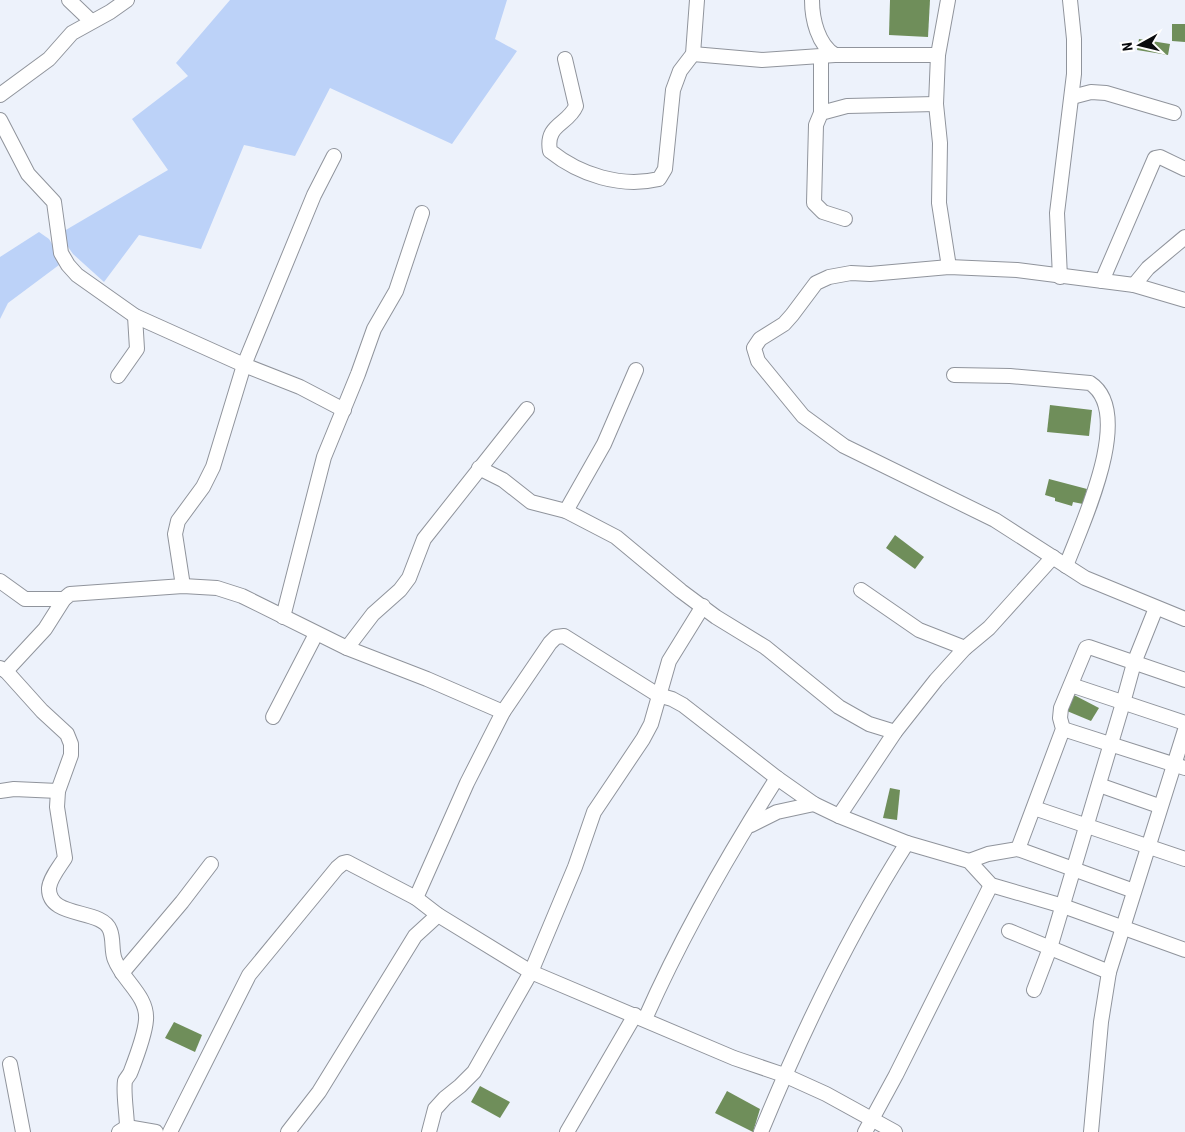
<svg xmlns="http://www.w3.org/2000/svg" width="1185" height="1132" font-family="'Roboto Condensed',sans-serif">
<style>
.green{fill:#bcd2f8}
.building{fill:#6f8e5a}
.lines{fill:none;stroke-linecap:round;stroke-linejoin:round}
.minor-casing{stroke:#90949c;stroke-width:16}
.minor{stroke:#fff;stroke-width:14}
</style>
<rect width="100%" height="100%" fill="#edf2fb"/>
<g class="green">
<polygon points="230,0 507,0 495,39 517,51 452,144 330,88 295,156 244,145 201,249 139,235 104,282 73,254 59,234 168,170 132,119 188,76 176,63"/>
<polygon points="39,232 49,239 63,262 8,303 0,319 0,257"/>
</g>
<g class="building">
<polygon points="890,0 930,0 928,37 889,35"/>
<polygon points="1172,24 1185,24 1185,42 1172,41"/>
<polygon points="1139,39 1170,44 1168,55 1137,50"/>
<polygon points="1050,405 1092,410 1089,436 1047,432"/>
<polygon points="1049,479 1087,489 1083,504 1073,502 1072,506 1055,501 1055,498 1045,495"/>
<polygon points="895,535 924,557 915,569 886,548"/>
<polygon points="1074,695 1099,708 1091,721 1067,711"/>
<polygon points="890,788 900,790 897,820 883,818"/>
<polygon points="174,1022 202,1035 195,1052 165,1038"/>
<polygon points="480,1086 510,1102 500,1118 471,1102"/>
<polygon points="727,1091 760,1109 753,1132 715,1113"/>
</g>
<g class="lines">
<g class="minor-casing">
<g id="minor">
<polyline points="69,0 91,21"/>
<path d="M812 0C812 19 818 45 835 55"/>
<polyline points="948,0 938,55 936,104 940,143 939,203 949,267"/>
<polyline points="693,54 762,60 835,55 938,55"/>
<polyline points="821,58 821,113"/>
<path d="M565 59 576 106C568 125 545 124 550 151 580 175 621 188 659 179L665 169 673 90 680 71 693 54 697 0"/>
<polyline points="0,95 49,59 72,33 110,12 127,0"/>
<polyline points="1072,97 1091,92 1106,93 1174,113"/>
<polyline points="0,120 28,174 54,202 61,253 68,265 77,275 135,316 244,365 300,387 344,410"/>
<polyline points="845,219 823,212 814,203 816,125 821,113 847,106 936,104"/>
<polyline points="1060,277 1057,213 1074,74 1074,39 1070,0"/>
<polyline points="1102,281 1155,158 1160,157 1185,169"/>
<polyline points="1134,285 1148,268 1185,237"/>
<polyline points="1185,300 1134,285 1017,270 949,267 870,274 851,273 829,277 816,283 792,315 784,324 760,339 754,348 758,361 803,416 844,446 995,520 1085,578 1185,619"/>
<path d="M954 375 1010 376 1090 383C1136 413 1080 528 1066 566"/>
<polyline points="118,376 137,349 135,316"/>
<polyline points="479,468 503,480 531,502 566,511 616,537 681,591 716,617 765,647 839,707 869,724 895,732"/>
<polyline points="566,511 604,444 636,370"/>
<polyline points="0,581 25,599 64,599"/>
<polyline points="183,586 175,534 178,521 203,487 213,467 244,365 314,195 334,156"/>
<polyline points="861,590 919,630 965,648"/>
<polyline points="283,617 324,457 358,374 374,329 396,291 422,213"/>
<polyline points="347,648 373,614 400,590 409,578 424,539 527,409"/>
<polyline points="0,668 6,671 45,629 64,599 70,594 183,586 217,588 242,596 347,648 427,679 503,712"/>
<path d="M6 671 42 711 67 734 71 744V755L58 791 57 807 65 858C60 866 50 878 49 888 48 919 102 908 110 930 114 940 111 951 115 960 123 981 148 996 146 1020 145 1034 136 1058 131 1071 130 1075 126 1078 125 1081 123 1092 127 1115 127 1127"/>
<polyline points="1071,685 1185,723"/>
<polyline points="273,717 316,634"/>
<polyline points="1063,729 1185,768"/>
<polyline points="1099,785 1159,806"/>
<polyline points="0,791 14,789 58,791"/>
<polyline points="1034,808 1185,859"/>
<polyline points="839,816 895,732 936,680 965,648 989,628 1053,557"/>
<polyline points="751,825 777,812 814,804"/>
<polyline points="1018,849 1134,891"/>
<polyline points="969,861 988,854 1018,849 1063,729 1060,718 1061,708 1086,648 1089,647 1185,680"/>
<polyline points="416,898 467,783 503,712 550,643 556,637 564,636 658,695 672,699 683,705 777,778 814,804 839,816 907,843 969,861 991,885 1063,906 1185,950"/>
<polyline points="1009,931 1109,972"/>
<polyline points="122,973 182,902 211,864"/>
<polyline points="1034,990 1050,948 1123,703 1134,663 1156,608"/>
<path d="M645 1019C682 935 728 855 777 778"/>
<polyline points="10,1064 23,1132"/>
<polyline points="119,1132 127,1127 156,1132"/>
<polyline points="170,1132 249,975 337,868 343,863 347,862 416,898 438,915 531,972 734,1058 784,1075 826,1094 895,1132"/>
<polyline points="288,1132 319,1092 415,936 438,915"/>
<polyline points="429,1132 435,1109 445,1098 460,1086 474,1072 531,972 575,867 594,812 643,739 651,724 669,661 703,606"/>
<polyline points="567,1132 635,1015"/>
<path d="M761 1132C802 1032 849 934 907 843"/>
<polyline points="865,1132 896,1075 991,885"/>
<polyline points="1091,1132 1101,1022 1109,972 1185,730"/>
</g>
</g>
<use href="#minor" class="minor"/>
</g>
<g transform="translate(1140 45) rotate(262)" stroke="#ffffff" stroke-width="4" paint-order="stroke">
<path d="M0-4L9 19L0 12L-9 19Z" fill="#0a0c0e"/>
<text y="-8" font-size="14" font-weight="bold" text-anchor="middle" fill="#0a0c0e">N</text>
</g>
</svg>
